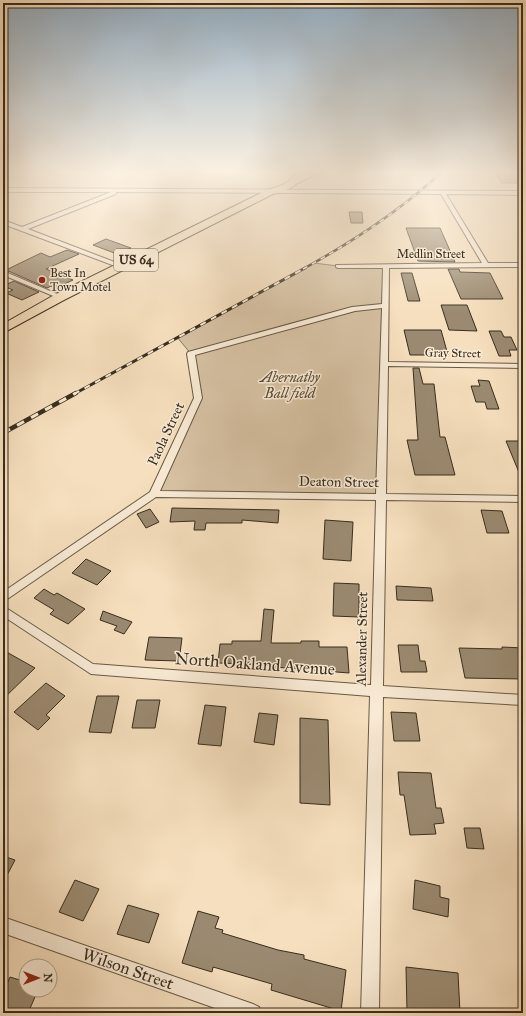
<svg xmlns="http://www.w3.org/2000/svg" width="526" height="1016" font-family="'IM FELL Great Primer',serif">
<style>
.green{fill:#d6c1a3;stroke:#887760}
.building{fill:#9b8a71;stroke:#392d1d}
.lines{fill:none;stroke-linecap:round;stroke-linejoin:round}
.minor-casing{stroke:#685a45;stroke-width:2}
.secondary-casing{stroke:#392d1d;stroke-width:2}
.primary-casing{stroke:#392d1d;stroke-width:2}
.minor{fill:#f9ead5;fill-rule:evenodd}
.secondary{fill:#f9ead5;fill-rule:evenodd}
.primary{fill:#f6dfbe;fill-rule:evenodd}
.rail-far2-casing{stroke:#392d1d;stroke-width:2.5}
.rail-far1-casing{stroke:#392d1d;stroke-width:3}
.rail-casing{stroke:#392d1d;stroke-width:4.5}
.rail-far2{stroke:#f9ead5;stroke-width:1.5;stroke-dasharray:5;stroke-linecap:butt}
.rail-far1{stroke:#f9ead5;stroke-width:2;stroke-dasharray:6;stroke-linecap:butt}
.rail{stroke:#f9ead5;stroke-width:3;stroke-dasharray:8;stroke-linecap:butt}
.poi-dot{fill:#8f2418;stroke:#f9ead5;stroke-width:1.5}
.labels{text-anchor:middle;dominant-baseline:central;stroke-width:3;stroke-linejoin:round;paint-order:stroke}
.far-street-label{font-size:12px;fill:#392d1d;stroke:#f9ead5}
.far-poi-label{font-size:12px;fill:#392d1d;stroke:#f9ead5;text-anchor:start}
.shield{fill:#f9ead5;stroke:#736654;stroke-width:1}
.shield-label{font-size:13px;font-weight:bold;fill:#392d1d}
.park-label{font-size:14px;font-style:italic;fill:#584b38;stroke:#f9ead5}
.street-label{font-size:14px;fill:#392d1d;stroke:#f9ead5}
.near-street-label{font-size:17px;fill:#392d1d;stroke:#f9ead5}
</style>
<rect width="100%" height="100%" fill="#f6dfbe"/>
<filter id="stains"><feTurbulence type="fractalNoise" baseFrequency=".005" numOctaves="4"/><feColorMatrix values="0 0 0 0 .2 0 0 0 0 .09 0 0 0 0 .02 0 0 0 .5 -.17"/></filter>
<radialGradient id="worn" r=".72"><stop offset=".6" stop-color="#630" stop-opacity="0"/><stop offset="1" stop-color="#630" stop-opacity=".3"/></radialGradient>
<polygon class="green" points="314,263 338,266 386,265 381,497 154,494 198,398 191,354 177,337"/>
<g class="building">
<polygon points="494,171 523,171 523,183 502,183"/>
<polygon points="349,212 362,212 363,223 351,223"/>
<polygon points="406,228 440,228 455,262 418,261"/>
<polygon points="106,239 131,248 117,254 93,245"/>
<polygon points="67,250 79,254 46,269 73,280 56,288 51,286 47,288 6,270 41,253 50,257"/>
<polygon points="448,269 459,269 460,272 490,273 503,299 461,299"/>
<polygon points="401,273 412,273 420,301 408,301"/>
<polygon points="14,281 39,292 22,300 6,293 13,290 3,286"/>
<polygon points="441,305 467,305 477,331 449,330"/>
<polygon points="404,330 441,330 448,355 410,355"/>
<polygon points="489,331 501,331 504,337 511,337 517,350 509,350 511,356 499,356"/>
<polygon points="413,368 419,368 423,384 434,384 440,437 445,437 455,475 415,475 407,440 418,440"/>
<polygon points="478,380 489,381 499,409 487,409 485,402 476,402 471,386 480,386"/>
<polygon points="506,441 521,441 523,446 523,482"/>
<polygon points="172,508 279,510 278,523 242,520 242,523 206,523 205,530 194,530 195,521 170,522"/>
<polygon points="150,509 159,522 146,528 137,514"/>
<polygon points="481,510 502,511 509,533 487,533"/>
<polygon points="325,520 353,522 351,561 323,559"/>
<polygon points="86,559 111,571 97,585 72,573"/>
<polygon points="334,583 359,584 359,617 333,616"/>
<polygon points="396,586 431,588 433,601 397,600"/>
<polygon points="44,589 54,595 57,593 85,609 68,624 50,614 54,610 34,598"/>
<polygon points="264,609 274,610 271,643 301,643 301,641 319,641 319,647 347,647 349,673 274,667 274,665 218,663 220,644 232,644 232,641 261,641"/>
<polygon points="103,611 132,622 124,634 114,630 117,626 100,620"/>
<polygon points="149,637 182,638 179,661 145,660"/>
<polygon points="398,645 418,645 420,661 425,661 427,672 401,672"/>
<polygon points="502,647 523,648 523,679 465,678 459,648 502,649"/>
<polygon points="3,650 35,668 3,699"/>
<polygon points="46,683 65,696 46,715 50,718 38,730 14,712"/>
<polygon points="97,696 119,696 111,733 89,732"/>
<polygon points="137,700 160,700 155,728 132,728"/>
<polygon points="205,705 226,707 221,746 198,744"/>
<polygon points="391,712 416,713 420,741 394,741"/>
<polygon points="259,713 278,715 274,745 254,742"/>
<polygon points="300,718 328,720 330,805 300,803"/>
<polygon points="398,772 431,773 436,808 441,808 444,823 434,824 436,834 410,835 404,795 400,795"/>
<polygon points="464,828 480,828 484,849 467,848"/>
<polygon points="3,856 15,860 3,883"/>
<polygon points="75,880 99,889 83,921 59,912"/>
<polygon points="415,880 440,886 440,897 449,899 448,917 413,909"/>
<polygon points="128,905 159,914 149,943 117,934"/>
<polygon points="198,911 219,917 215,928 223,930 222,933 278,950 304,955 304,959 346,970 341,1011 271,990 272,984 213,967 212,972 182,963"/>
<polygon points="406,967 458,973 460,1013 407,1011"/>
<polygon points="10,977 26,982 26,990 38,990 28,1013 3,1013 3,994"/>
</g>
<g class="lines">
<g class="minor-casing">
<g id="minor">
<path d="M3 188 523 191V195L446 194 488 263H523V267L389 268 388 362 523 364V368L388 366 386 494 523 496V502L386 500 383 686 523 695V705L383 697 379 1013H361L370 696 91 674 3 616V606L93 664 371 685 376 500 156 497 3 602V592L150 492 194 398 187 354 188 352 352 307 382 304 383 268H338L336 267V265L482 263 441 194 116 192V194L28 229 125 266 126 267 123 269 3 224V220L22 227 111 192H3ZM382 308 376 494 160 491 202 398 195 355 355 311Z"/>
<polygon points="3,271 62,296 63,297 58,298 3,275"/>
<polygon points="3,917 253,1004 259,1007 262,1013 229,1013 3,933"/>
</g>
</g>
<g class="secondary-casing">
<polygon id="secondary" points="311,171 321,171 298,183 291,181"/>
</g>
<g class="primary-casing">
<path id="primary" d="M296 171H304C302 185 286 191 273 194L64 300 3 333V324L56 294 267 190C278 187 292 183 296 171Z"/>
</g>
<use href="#minor" class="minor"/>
<use href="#secondary" class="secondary"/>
<use href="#primary" class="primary"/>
<g class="rail-far2-casing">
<path id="rail-far2" d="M303 269C354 241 400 211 443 171"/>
</g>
<g class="rail-far1-casing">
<polyline id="rail-far1" points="74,394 305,268"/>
</g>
<g class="rail-casing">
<polyline id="rail" points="3,433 76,393"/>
</g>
<use href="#rail-far2" class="rail-far2"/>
<use href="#rail-far1" class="rail-far1"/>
<use href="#rail" class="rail"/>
</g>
<linearGradient id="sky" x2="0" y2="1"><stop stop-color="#94adc1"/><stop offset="0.55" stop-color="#fbf1e2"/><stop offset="1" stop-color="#fbf1e2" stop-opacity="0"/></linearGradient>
<rect width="526" height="313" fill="url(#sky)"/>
<circle class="poi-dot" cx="42" cy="280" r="4"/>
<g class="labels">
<g class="far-street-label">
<text x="431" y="254">Medlin Street</text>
<text transform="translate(453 353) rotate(1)">Gray Street</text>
</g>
<g class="far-poi-label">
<text x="50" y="273">Best In<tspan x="50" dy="14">Town Motel</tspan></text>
</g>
<rect class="shield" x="114" y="249" width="44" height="22" rx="3"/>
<g class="shield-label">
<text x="136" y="260">US 64</text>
</g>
<g class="park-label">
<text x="290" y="377">Abernathy<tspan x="290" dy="16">Ball field</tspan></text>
</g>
<g class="street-label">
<text transform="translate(166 434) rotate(-65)">Paola Street</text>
<text transform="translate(339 482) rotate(1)">Deaton Street</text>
<text transform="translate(362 639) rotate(-89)">Alexander Street</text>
</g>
<g class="near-street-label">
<text transform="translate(255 664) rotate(4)">North Oakland Avenue</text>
<text transform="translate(128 969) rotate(19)">Wilson Street</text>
</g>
</g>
<rect width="526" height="1016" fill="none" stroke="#f6dfbe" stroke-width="16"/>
<rect x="4" y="4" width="518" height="1008" fill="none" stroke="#392d1d" stroke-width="2"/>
<rect x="8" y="8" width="510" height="1000" fill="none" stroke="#392d1d"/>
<g transform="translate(38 978) rotate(90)"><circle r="19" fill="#f9ead5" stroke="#ac9e8b"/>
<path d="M0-3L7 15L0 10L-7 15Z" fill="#8f2418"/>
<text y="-6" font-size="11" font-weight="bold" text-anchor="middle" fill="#392d1d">N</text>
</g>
<rect width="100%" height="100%" filter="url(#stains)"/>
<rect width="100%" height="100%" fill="url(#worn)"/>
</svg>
